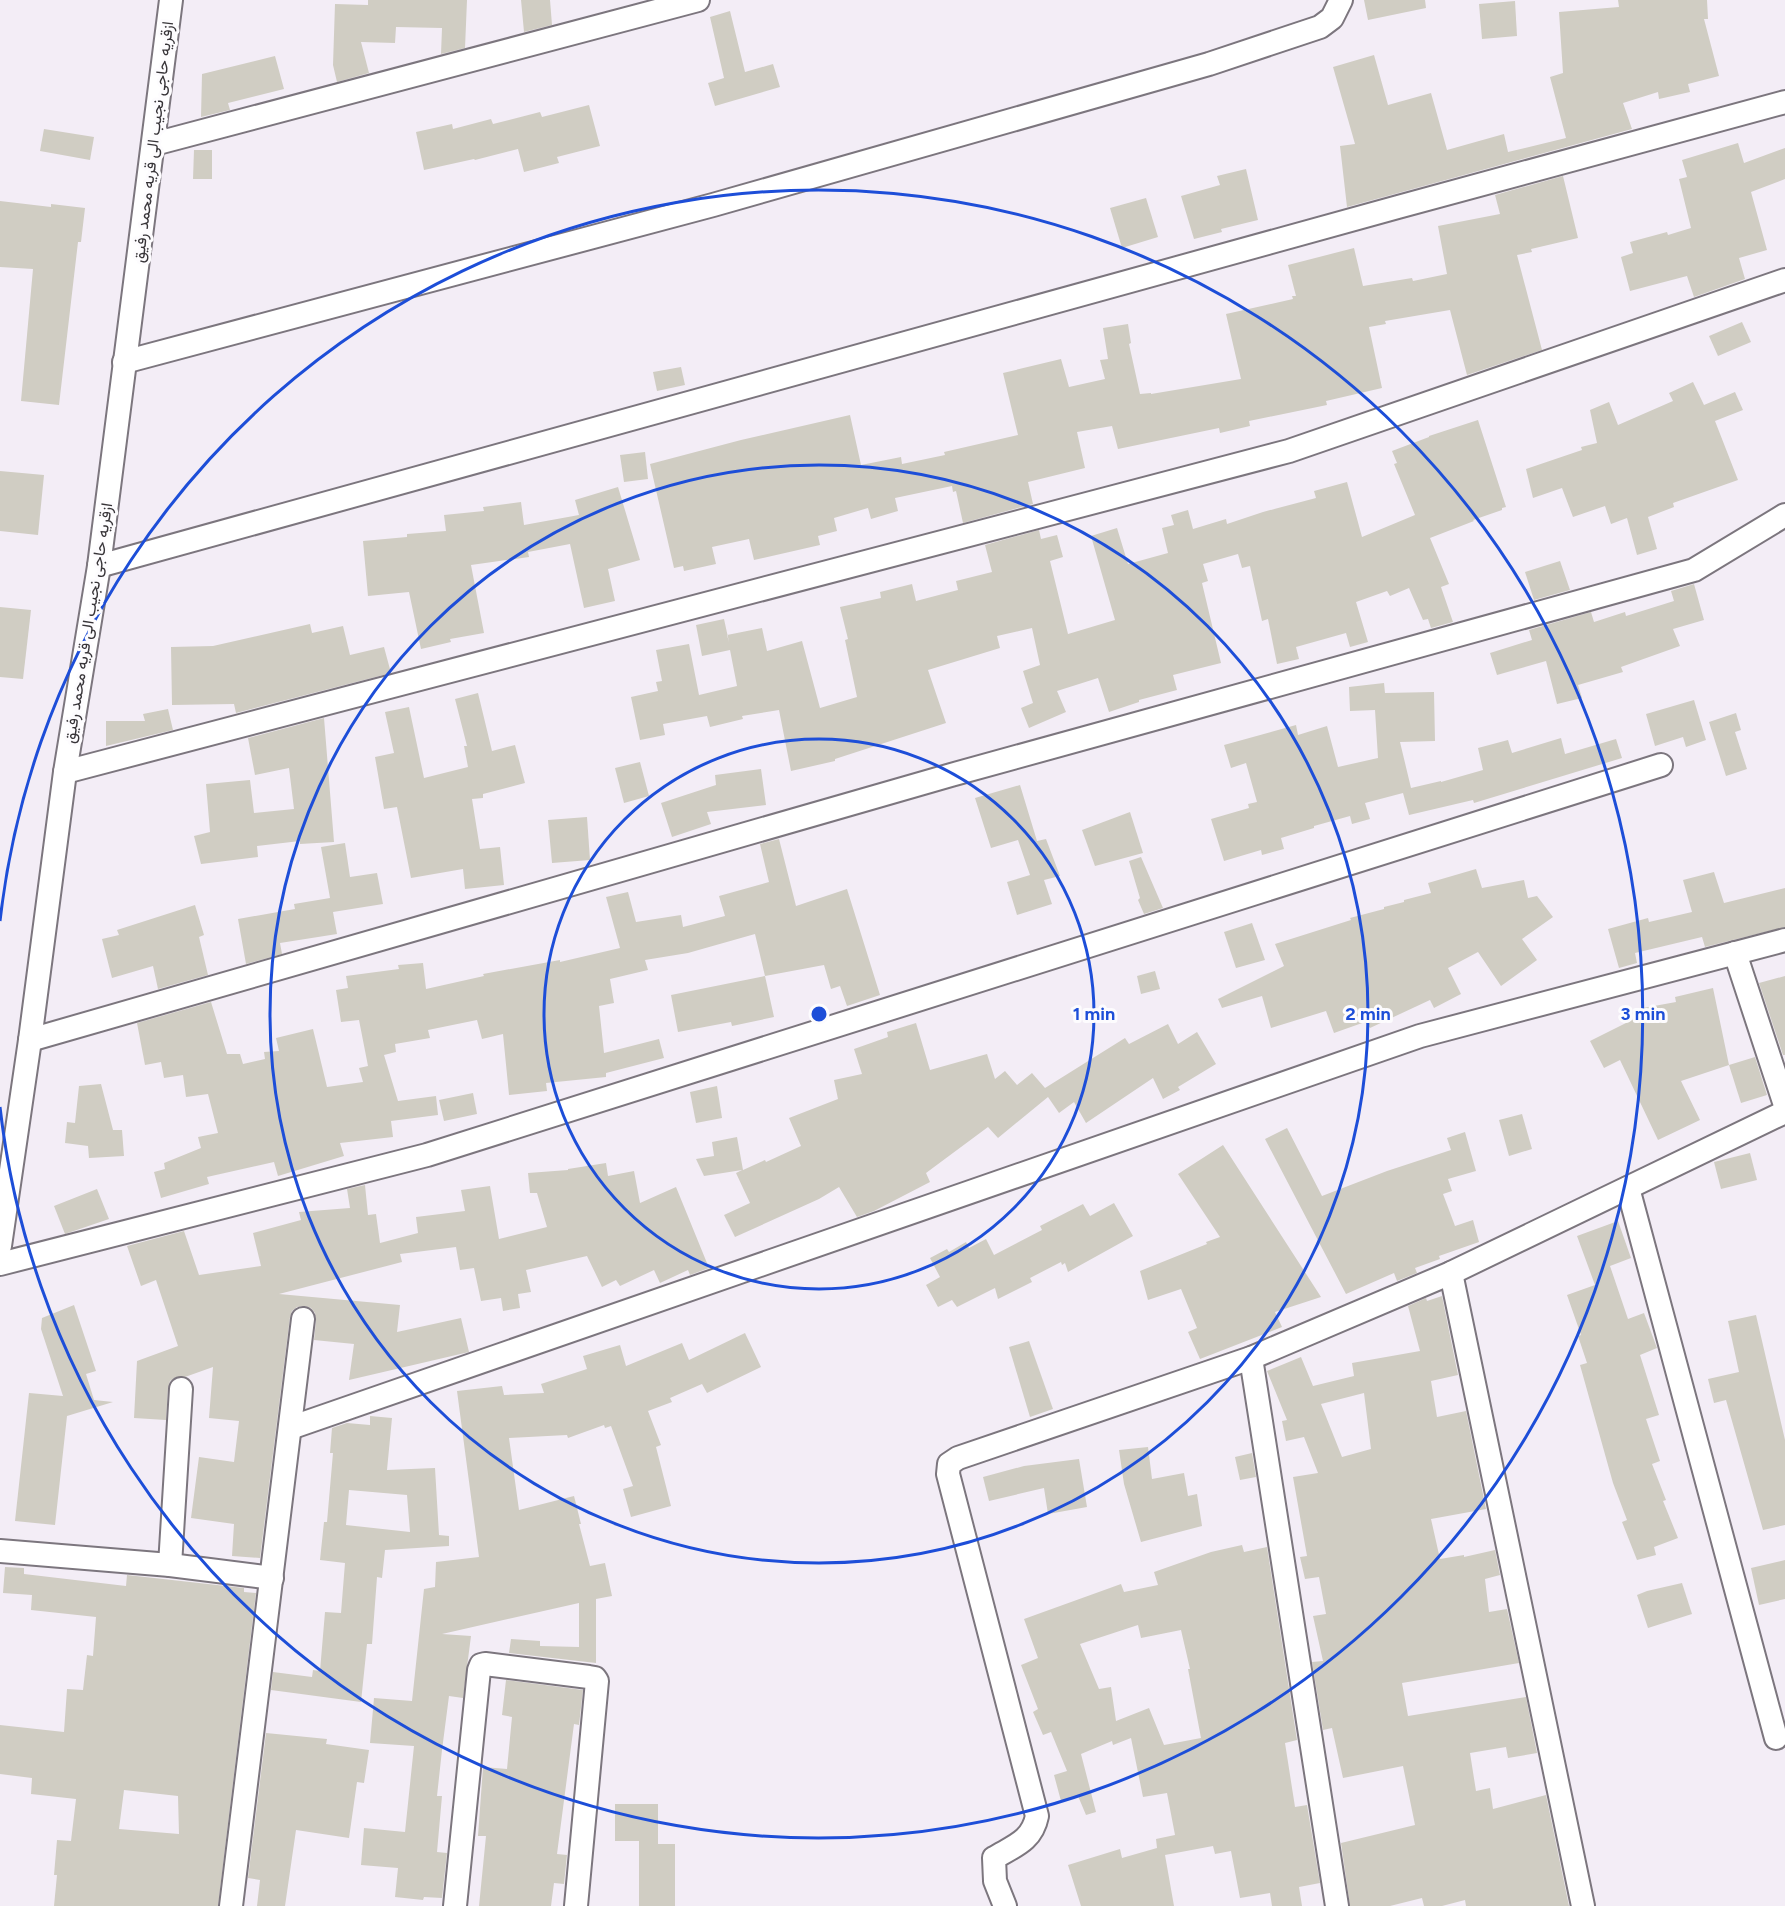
<svg xmlns="http://www.w3.org/2000/svg" width="1785" height="1906" font-family="Figtree,Vazirmatn,sans-serif">
<style>
.building{fill:#d0cdc3;fill-rule:evenodd}
.lines{fill:none;stroke-linecap:round;stroke-linejoin:round}
.minor-casing{stroke:#7c767e;stroke-width:26}
.minor{stroke:#fff;stroke-width:22}
.ring{fill:none;stroke:#1d4ed8;stroke-width:3}
.labels{text-anchor:middle;dominant-baseline:central;stroke-width:6;stroke-linejoin:round;paint-order:stroke}
.street-label{font-size:16px;fill:#373438;stroke:#fdfcfe}
.centre{fill:#1d4ed8;stroke:#fdfcfe;stroke-width:3}
.ring-label{font-size:18px;text-anchor:middle;font-weight:bold;fill:#1d4ed8;stroke:#fdfcfe;stroke-width:6;stroke-linejoin:round;paint-order:stroke}
</style>
<rect width="100%" height="100%" fill="#f3edf6"/>
<g class="building">
<polygon points="368,0 467,0 465,48 441,54 442,28 396,27 395,43 361,42 369,73 337,82 333,65 335,4 368,5"/>
<polygon points="521,0 550,0 552,25 524,32"/>
<polygon points="1364,0 1425,0 1426,8 1368,20"/>
<polygon points="1618,0 1707,0 1708,19 1704,19 1719,76 1688,84 1690,92 1659,99 1658,92 1623,103 1632,129 1347,207 1340,146 1355,144 1333,67 1374,55 1388,105 1431,93 1447,150 1504,134 1508,152 1566,138 1550,77 1563,73 1559,12 1619,7"/>
<polygon points="1515,1 1517,36 1482,39 1479,4"/>
<polygon points="730,11 745,72 773,64 780,87 715,106 708,83 724,78 710,17"/>
<polygon points="275,56 284,89 228,103 230,110 201,117 202,74"/>
<polygon points="589,105 600,146 557,157 559,163 524,172 518,149 475,160 474,159 424,170 416,132 452,124 453,129 491,119 493,124 540,112 542,117"/>
<polygon points="44,129 94,137 90,160 40,151"/>
<polygon points="1738,143 1744,163 1785,148 1785,179 1751,192 1767,250 1739,258 1745,279 1694,297 1687,276 1630,291 1621,257 1633,253 1630,242 1667,232 1668,235 1691,228 1679,179 1687,177 1682,160"/>
<polygon points="194,150 212,150 212,179 193,179"/>
<polygon points="1246,169 1258,220 1221,229 1222,232 1194,239 1181,196 1220,185 1217,176"/>
<polygon points="1563,176 1578,238 1531,249 1532,252 1517,255 1542,350 1467,375 1450,310 1385,321 1386,324 1369,327 1382,388 1326,401 1327,405 1249,421 1250,426 1220,433 1219,428 1118,449 1112,426 1077,432 1085,468 1028,482 1033,504 963,523 956,491 953,492 952,486 895,498 898,511 871,519 868,508 834,518 837,531 818,536 820,545 754,560 749,539 712,547 716,564 684,571 683,566 674,568 650,464 741,440 850,415 861,465 901,457 902,464 945,455 944,452 1018,435 1003,373 1061,359 1069,387 1105,379 1100,360 1108,359 1103,328 1128,324 1131,343 1129,344 1140,394 1151,393 1151,394 1241,379 1226,314 1293,299 1292,296 1296,296 1288,265 1354,248 1363,286 1412,278 1413,281 1447,274 1438,226 1500,214 1495,195"/>
<polygon points="1146,198 1158,237 1122,248 1110,208"/>
<polygon points="0,201 51,207 51,204 85,208 81,242 78,242 59,405 21,401 33,269 0,267"/>
<polygon points="1742,322 1751,342 1718,356 1709,336"/>
<polygon points="681,367 685,385 657,391 653,372"/>
<polygon points="1693,382 1704,405 1735,392 1743,410 1715,421 1738,480 1673,503 1674,507 1648,517 1657,549 1637,555 1627,518 1611,524 1605,506 1573,517 1562,488 1533,498 1526,469 1582,450 1581,447 1597,443 1590,410 1609,402 1618,425 1673,401 1669,393"/>
<polygon points="1478,420 1506,507 1502,508 1502,510 1473,520 1474,521 1430,538 1449,584 1441,587 1453,622 1431,628 1428,619 1423,620 1409,588 1390,596 1387,591 1356,602 1368,642 1350,647 1346,633 1296,647 1299,659 1277,664 1268,619 1262,621 1250,566 1242,568 1238,554 1203,564 1208,581 1202,583 1221,663 1173,675 1177,690 1139,700 1139,702 1109,712 1098,678 1057,691 1066,712 1029,728 1021,708 1033,703 1023,671 1040,665 1032,628 997,636 1000,648 928,670 946,723 835,759 835,761 791,771 779,710 742,716 743,719 710,727 707,716 663,724 665,735 640,740 631,697 658,691 656,682 662,681 656,650 689,644 699,695 737,686 730,650 702,656 696,625 724,619 729,642 727,635 762,628 767,651 802,641 820,708 857,697 845,640 848,639 840,607 881,598 880,592 912,584 916,601 958,590 956,581 992,572 985,545 1039,530 1041,539 1057,535 1063,557 1050,561 1068,634 1115,620 1091,536 1117,528 1128,564 1168,553 1162,528 1174,525 1171,515 1188,510 1193,529 1226,519 1227,524 1263,512 1316,498 1314,491 1347,482 1362,537 1415,515 1394,464 1397,463 1392,451 1429,437 1429,436"/>
<polygon points="645,452 648,479 624,482 620,455"/>
<polygon points="0,471 44,475 38,535 0,531"/>
<polygon points="618,487 640,560 608,569 615,601 584,608 570,544 528,552 529,557 471,565 484,633 450,639 451,642 421,649 409,592 368,596 363,541 407,537 407,534 446,531 444,515 484,511 483,507 521,502 524,525 579,515 575,500"/>
<polygon points="1560,561 1570,590 1534,600 1525,572"/>
<polygon points="1694,584 1704,620 1673,629 1680,646 1621,667 1623,672 1578,685 1582,698 1557,704 1546,661 1497,675 1490,653 1532,640 1529,630 1591,612 1594,622 1625,612 1626,616 1674,601 1671,591"/>
<polygon points="0,607 31,610 23,679 0,677"/>
<polygon points="310,624 312,633 343,626 350,655 384,647 391,673 236,713 234,704 172,705 171,647 213,646"/>
<polygon points="1384,683 1385,693 1434,692 1435,741 1400,742 1411,788 1441,781 1441,782 1483,770 1478,748 1508,740 1512,753 1561,738 1565,754 1616,739 1622,758 1474,803 1473,800 1409,815 1403,793 1365,803 1370,819 1352,824 1350,816 1314,826 1314,828 1281,838 1284,849 1262,855 1261,850 1224,861 1211,819 1249,808 1248,804 1257,802 1246,763 1231,768 1224,745 1296,725 1298,735 1327,726 1338,767 1378,758 1375,710 1350,711 1349,687"/>
<polygon points="478,693 492,751 515,745 525,783 483,794 483,798 472,799 480,849 500,847 504,885 465,889 463,869 411,878 397,807 384,809 375,757 394,753 385,712 409,707 424,778 468,767 464,746 467,746 455,699"/>
<polygon points="1694,700 1706,740 1686,747 1683,737 1655,746 1646,714"/>
<polygon points="168,709 173,730 106,746 106,721 145,721 143,714"/>
<polygon points="1736,713 1741,730 1735,732 1747,769 1726,776 1709,722"/>
<polygon points="324,718 334,842 300,844 300,841 257,846 258,857 201,864 194,836 210,832 206,784 250,780 254,813 294,809 289,768 255,775 248,738"/>
<polygon points="640,762 649,796 624,803 615,768"/>
<polygon points="761,769 766,805 707,812 711,824 672,837 661,803 716,785 715,775"/>
<polygon points="1020,785 1037,841 1046,839 1060,876 1044,880 1052,904 1017,915 1007,882 1030,875 1018,840 991,848 975,798"/>
<polygon points="1130,812 1143,853 1095,866 1082,830"/>
<polygon points="587,817 590,860 552,863 548,820"/>
<polygon points="779,839 796,906 847,889 880,995 847,1006 840,986 831,989 824,965 765,976 755,934 688,953 645,960 648,970 610,979 614,1003 599,1006 604,1053 659,1039 664,1058 606,1073 606,1077 546,1083 547,1091 509,1095 503,1034 482,1039 477,1020 428,1030 430,1038 395,1044 396,1052 384,1055 398,1101 436,1096 438,1115 391,1121 393,1137 340,1143 344,1156 278,1176 274,1162 207,1177 209,1184 161,1198 154,1172 165,1169 164,1163 201,1148 198,1137 218,1133 208,1094 186,1097 183,1075 164,1078 161,1062 145,1065 137,1023 211,1002 227,1054 240,1054 243,1064 265,1059 264,1052 279,1051 276,1038 313,1029 327,1087 363,1082 359,1068 368,1066 359,1020 341,1022 336,990 348,988 346,976 399,969 398,965 423,963 426,989 484,976 483,974 560,960 560,962 620,948 606,897 628,892 636,922 681,915 683,927 725,916 719,896 769,882 760,844"/>
<polygon points="345,843 350,877 377,873 383,904 333,912 337,934 280,943 282,954 246,964 238,919 295,909 294,904 330,898 321,847"/>
<polygon points="1141,857 1163,908 1144,914 1138,900 1140,898 1129,861"/>
<polygon points="1476,869 1482,888 1524,880 1528,898 1537,896 1553,917 1522,939 1537,960 1501,986 1478,952 1448,968 1461,994 1434,1008 1430,1000 1370,1028 1365,1022 1334,1033 1326,1011 1271,1028 1262,996 1222,1008 1218,999 1284,966 1275,944 1351,920 1350,918 1384,909 1384,907 1404,902 1404,900 1431,893 1428,883"/>
<polygon points="1714,872 1724,903 1785,888 1785,927 1705,947 1702,937 1635,953 1637,963 1619,968 1608,929 1648,918 1649,922 1692,912 1683,880"/>
<polygon points="195,905 204,935 199,937 208,975 158,989 153,966 112,978 102,939 119,935 117,930"/>
<polygon points="1252,923 1265,960 1236,968 1224,932"/>
<polygon points="1155,971 1160,989 1141,994 1137,976"/>
<polygon points="765,976 774,1017 732,1026 731,1022 678,1032 671,995"/>
<polygon points="1785,976 1785,1055 1783,1055 1759,983"/>
<polygon points="1713,988 1729,1065 1681,1081 1700,1120 1658,1140 1620,1060 1604,1068 1590,1041 1644,1014 1643,1008 1676,1002 1675,997"/>
<polygon points="916,1023 930,1070 987,1054 995,1079 1005,1071 1017,1085 1032,1073 1045,1088 1125,1038 1129,1044 1168,1024 1178,1044 1197,1032 1216,1064 1178,1087 1180,1090 1163,1099 1153,1078 1086,1123 1074,1102 1059,1113 1048,1097 998,1138 988,1127 926,1173 930,1182 874,1211 857,1217 839,1187 819,1199 735,1237 724,1215 750,1203 736,1173 742,1170 704,1176 696,1159 714,1156 712,1142 737,1137 743,1170 765,1160 766,1162 801,1146 789,1118 838,1099 834,1080 862,1074 854,1049 888,1037 887,1032"/>
<polygon points="1755,1057 1767,1095 1741,1103 1729,1065"/>
<polygon points="101,1084 113,1130 122,1130 124,1156 89,1158 88,1146 65,1143 67,1122 75,1123 79,1086"/>
<polygon points="717,1086 722,1118 696,1123 690,1092"/>
<polygon points="473,1093 477,1114 444,1121 439,1100"/>
<polygon points="1522,1114 1532,1149 1509,1156 1499,1120"/>
<polygon points="1287,1128 1322,1196 1387,1171 1451,1150 1447,1138 1465,1132 1476,1171 1448,1179 1452,1191 1443,1194 1455,1226 1473,1220 1479,1242 1439,1256 1440,1259 1415,1268 1417,1273 1397,1281 1394,1273 1346,1294 1265,1139"/>
<polygon points="1223,1145 1321,1297 1275,1312 1282,1327 1200,1359 1188,1332 1197,1328 1181,1289 1148,1300 1140,1271 1207,1244 1206,1242 1220,1237 1178,1174"/>
<polygon points="1750,1153 1757,1180 1721,1189 1714,1162"/>
<polygon points="606,1163 608,1176 634,1171 640,1203 676,1187 709,1268 690,1275 688,1270 660,1283 654,1270 620,1286 616,1280 602,1287 587,1256 526,1270 531,1292 518,1294 520,1308 503,1311 501,1298 481,1301 474,1268 460,1270 456,1247 400,1254 402,1262 279,1294 400,1305 397,1332 461,1318 469,1352 349,1380 354,1344 314,1340 316,1321 315,1313 311,1308 305,1306 297,1307 292,1311 290,1317 260,1558 232,1556 234,1524 191,1518 199,1457 234,1462 239,1421 209,1418 213,1367 185,1377 176,1377 170,1381 168,1388 166,1420 134,1418 137,1361 178,1346 156,1280 141,1286 127,1246 184,1231 199,1275 261,1266 253,1233 301,1220 299,1212 350,1208 347,1189 365,1185 368,1215 376,1214 380,1243 418,1233 416,1217 465,1211 461,1190 490,1186 499,1239 547,1227 537,1193 530,1193 528,1173 568,1170 568,1169"/>
<polygon points="97,1189 109,1219 65,1234 54,1206"/>
<polygon points="1114,1203 1133,1236 1068,1272 1065,1263 1062,1265 1061,1262 1030,1278 1032,1282 998,1299 995,1288 957,1307 952,1300 938,1307 926,1285 940,1277 930,1258 947,1249 949,1252 966,1242 969,1248 986,1239 994,1255 1042,1230 1040,1226 1083,1204 1090,1216"/>
<polygon points="1618,1221 1631,1258 1610,1266 1628,1319 1644,1313 1657,1348 1640,1355 1659,1415 1646,1419 1660,1461 1652,1464 1666,1500 1663,1501 1678,1538 1654,1547 1656,1555 1637,1560 1622,1522 1627,1520 1613,1483 1580,1365 1587,1363 1578,1336 1581,1335 1567,1295 1595,1285 1577,1236"/>
<path d="M1442 1296 1458 1375 1431 1381 1437 1417 1466 1411 1486 1509 1431 1519 1440 1559 1464 1555V1557L1495 1550 1500 1575 1485 1579 1489 1612 1507 1609 1519 1663 1402 1683 1408 1716 1526 1697 1537 1753 1508 1758 1506 1747 1470 1753 1476 1791 1490 1788 1493 1809 1546 1795 1569 1906H1466L1465 1900 1442 1906H1424L1422 1898 1390 1906H1350L1341 1843 1415 1825 1403 1766 1343 1778 1332 1728 1323 1730 1312 1662 1323 1661 1313 1616 1326 1614 1319 1577 1305 1579 1300 1557 1307 1556 1293 1477 1318 1473 1304 1437 1286 1441 1282 1421 1287 1420 1267 1371 1301 1357 1313 1386 1354 1376 1352 1363 1420 1351 1408 1306 1426 1298 1427 1301ZM1364 1393 1371 1449 1342 1457 1321 1404Z"/>
<polygon points="74,1305 96,1371 86,1374 94,1400 113,1402 67,1416 55,1525 15,1521 29,1393 63,1396 41,1329 42,1318"/>
<polygon points="1756,1315 1785,1440 1785,1525 1763,1530 1726,1400 1714,1403 1708,1379 1739,1372 1728,1321"/>
<polygon points="745,1333 761,1367 707,1393 702,1384 670,1398 672,1402 648,1411 661,1445 656,1447 671,1506 631,1517 623,1489 633,1486 611,1426 605,1428 604,1425 568,1438 567,1435 509,1438 519,1510 574,1496 581,1524 579,1524 590,1566 605,1563 612,1596 596,1599 596,1663 509,1653 511,1639 540,1641 540,1646 579,1647 579,1603 442,1634 471,1636 463,1698 449,1696 442,1750 437,1796 442,1796 437,1852 447,1853 442,1898 424,1897 423,1900 395,1897 398,1868 361,1865 364,1828 405,1832 414,1746 370,1743 374,1698 412,1701 424,1589 435,1587 436,1562 479,1557 457,1391 502,1386 504,1395 544,1393 541,1384 587,1369 583,1356 620,1345 626,1366 682,1343 689,1360"/>
<polygon points="1029,1341 1053,1409 1030,1417 1009,1347"/>
<path d="M370 1416 392 1418 387 1470 435 1468 439 1535 449 1536V1546L385 1550 382 1578 377 1577 372 1644H367L361 1702 271 1690 273 1672 312 1677 313 1670 320 1671 325 1612 341 1613 345 1563 320 1560 324 1522H327L333 1453H330L332 1428 347 1423 370 1425ZM349 1490 407 1495 410 1532 346 1525Z"/>
<polygon points="1148,1447 1152,1479 1184,1473 1188,1496 1197,1494 1202,1526 1141,1542 1124,1484 1119,1450"/>
<polygon points="1252,1453 1256,1477 1240,1480 1235,1457"/>
<polygon points="1079,1459 1087,1507 1048,1514 1044,1488 989,1501 983,1477 1024,1466"/>
<path d="M1242 1545 1244 1552 1267 1547 1297 1740 1285 1743 1295 1807 1307 1805 1320 1883 1299 1887 1302 1906H1272L1270 1893 1240 1898 1231 1851 1215 1854 1213 1846 1165 1855 1174 1906H1081L1068 1865 1120 1849 1122 1858 1157 1848 1156 1839 1175 1835 1167 1793 1143 1797 1131 1738 1113 1745 1112 1741 1081 1754 1096 1812 1086 1815 1078 1796 1061 1801 1054 1775 1067 1771 1051 1732 1043 1735 1033 1712 1038 1709 1021 1665 1038 1658 1024 1619 1121 1584 1124 1592 1158 1585 1154 1572 1211 1552ZM1138 1625 1141 1638 1181 1630 1190 1669H1188L1201 1738 1164 1745 1149 1708 1116 1721 1111 1687 1099 1689 1080 1644Z"/>
<polygon points="1785,1560 1785,1599 1759,1605 1751,1568"/>
<path d="M5 1567 24 1568V1574L126 1586 127 1575 244 1588V1592L256 1593 218 1906H54L57 1875H54L57 1840 71 1841 76 1799 31 1794 32 1778 0 1774V1725L64 1732 67 1689 83 1690 87 1655 93 1656 96 1617 31 1610 32 1595 3 1593ZM124 1790 178 1796 179 1834 119 1829Z"/>
<polygon points="1682,1583 1692,1614 1648,1628 1637,1595 1647,1591"/>
<polygon points="506,1680 583,1690 579,1725 574,1724 557,1854 567,1855 564,1884 554,1883 551,1906 479,1906 486,1836 478,1836 483,1767 507,1769 512,1717 502,1715"/>
<polygon points="266,1733 327,1739 326,1744 369,1750 364,1783 357,1782 349,1838 296,1830 285,1906 257,1906 260,1880 248,1878"/>
<polygon points="615,1804 658,1804 658,1844 675,1844 675,1906 639,1906 639,1841 615,1841"/>
</g>
<g class="lines">
<g class="minor-casing">
<g id="minor">
<polyline points="154,144 698,0"/>
<polyline points="124,362 713,205 1209,64 1320,27 1332,18 1341,0"/>
<polyline points="99,566 1398,207 1785,102"/>
<polyline points="65,772 1289,451 1785,280"/>
<polyline points="1735,953 1785,1105"/>
<polyline points="30,1040 951,775 1694,570 1785,515"/>
<polyline points="1628,1188 1776,1738"/>
<polyline points="0,1246 30,1040 65,772 99,566 171,0"/>
<polyline points="0,1264 427,1155 1661,765"/>
<polyline points="1451,1273 1583,1906"/>
<polyline points="1251,1358 1337,1906"/>
<polyline points="290,1428 1420,1036 1785,940"/>
<polyline points="0,1551 170,1565 272,1578"/>
<polyline points="170,1565 181,1389"/>
<polyline points="231,1906 303,1319"/>
<polyline points="455,1906 479,1670 481,1665 485,1664 589,1677 595,1678 597,1681 576,1906"/>
<path d="M1005 1906 995 1881 994 1858C1014 1846 1032 1841 1037 1816L948 1474 949 1464 958 1458 1251 1358 1451 1273 1785 1112"/>
</g>
</g>
<use href="#minor" class="minor"/>
</g>
<g class="ring">
<circle cx="819" cy="1014" r="275"/>
<circle cx="819" cy="1014" r="549"/>
<path d="M0 921A824 824 0 1 1 0 1107"/>
</g>
<g class="labels">
<g class="street-label">
<text transform="translate(153 142) rotate(-83)">ازقریه حاجی نجیب الی قریه محمد رفیق</text>
<text transform="translate(88 623) rotate(-81)">ازقریه حاجی نجیب الی قریه محمد رفیق</text>
</g>
</g>
<circle cx="819" cy="1014" r="9" class="centre"/>
<g class="ring-label">
<text x="1094" y="1020">1 min</text>
<text x="1368" y="1020">2 min</text>
<text x="1643" y="1020">3 min</text>
</g>
</svg>
